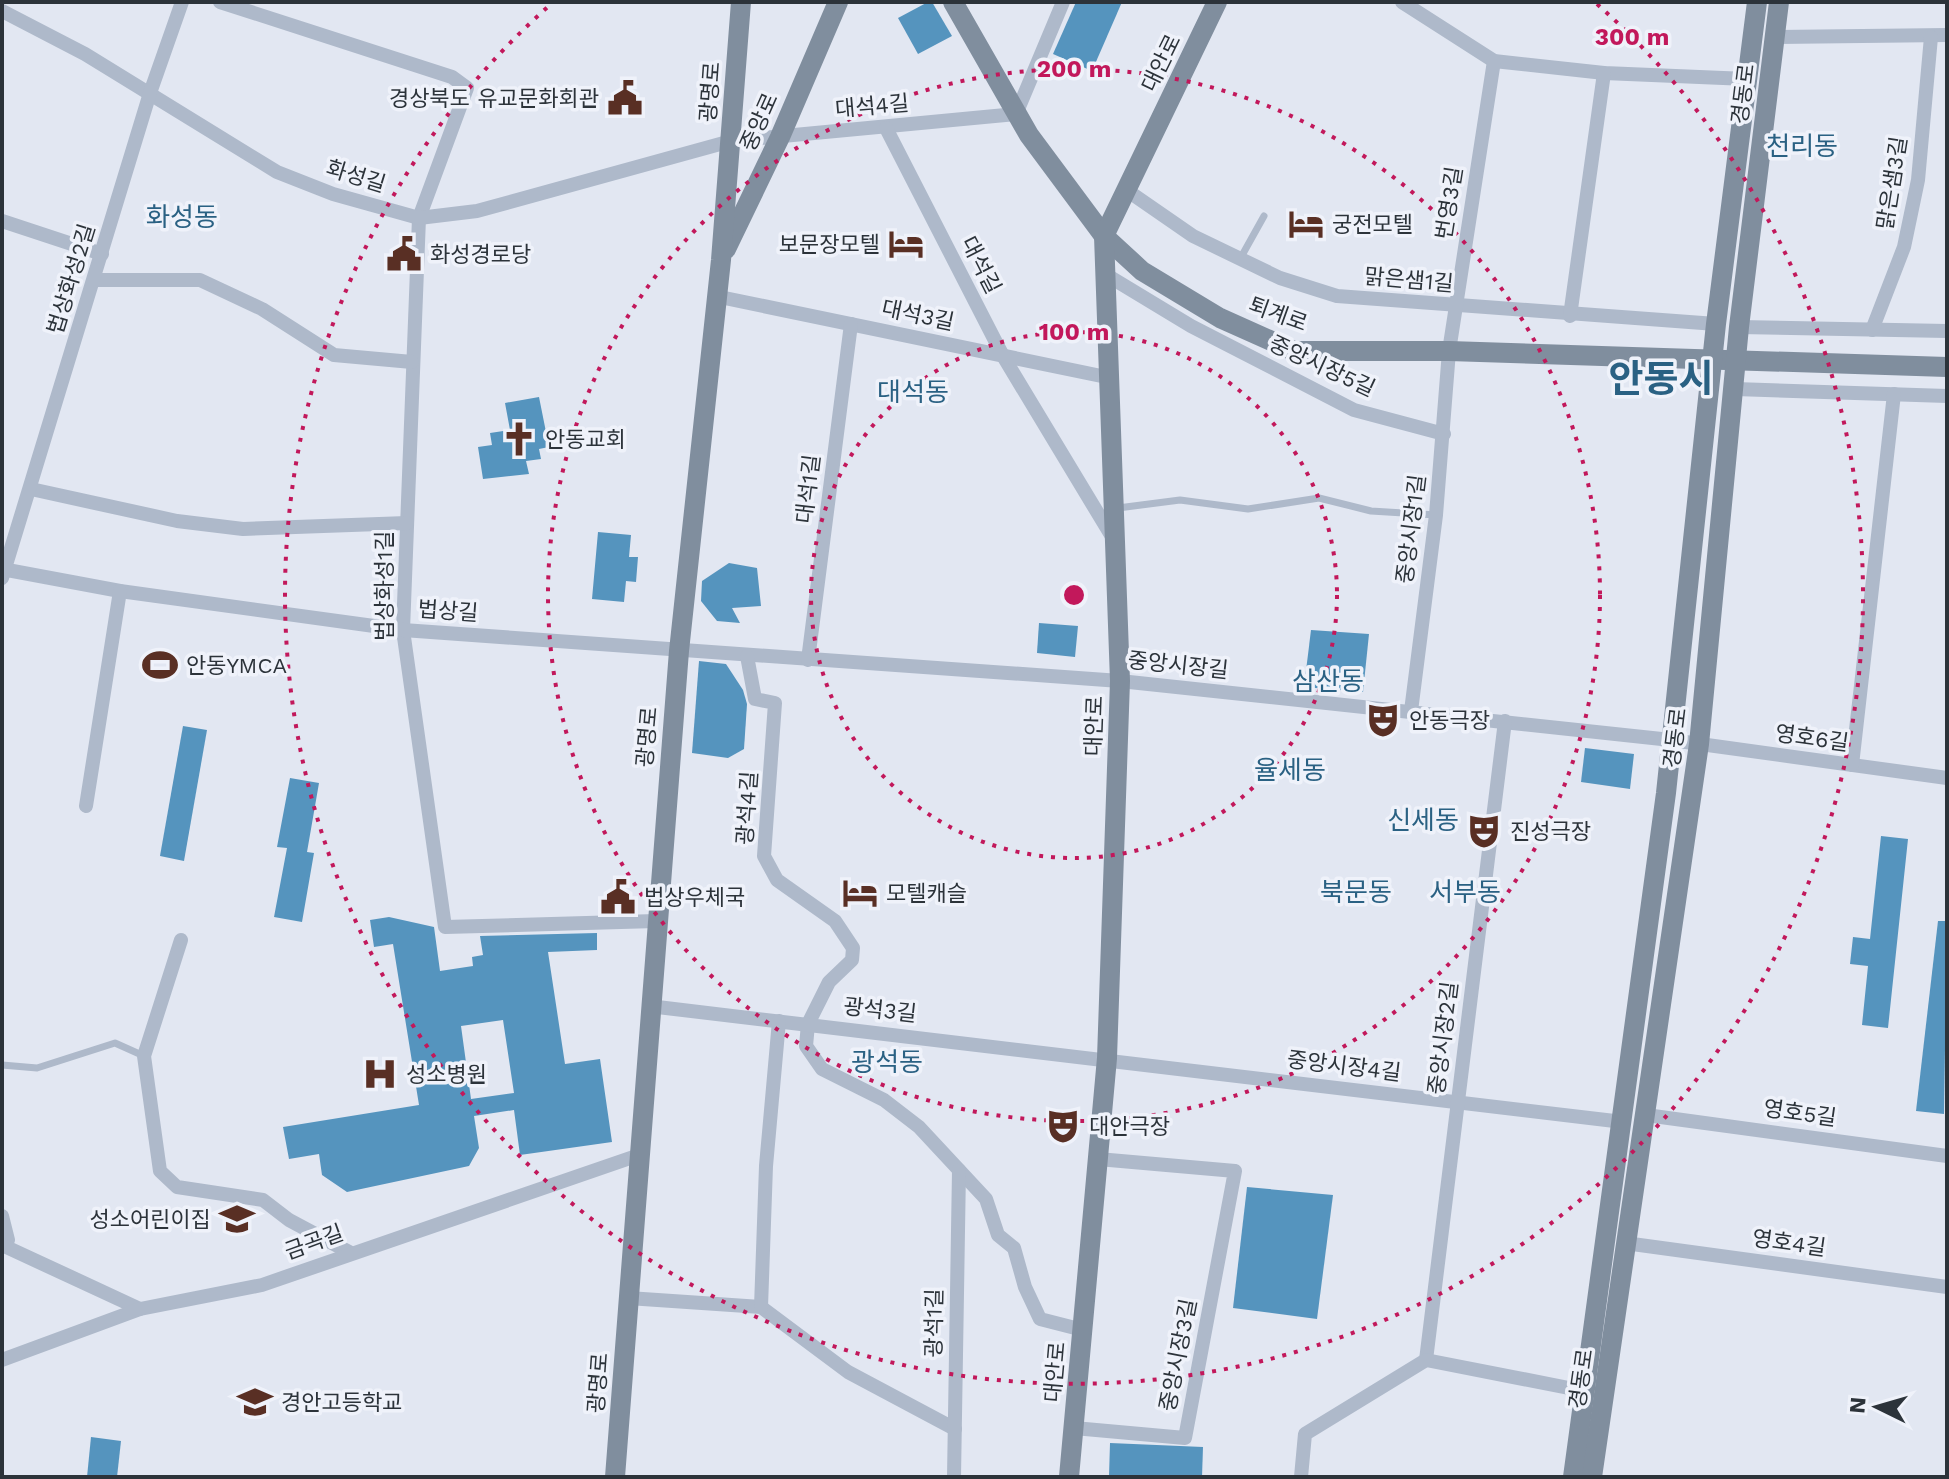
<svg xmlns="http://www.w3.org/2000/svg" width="1949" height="1479" font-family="'Work Sans','Noto Sans KR',sans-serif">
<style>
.building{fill:#5594be;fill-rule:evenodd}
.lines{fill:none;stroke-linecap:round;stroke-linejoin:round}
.lane{stroke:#aeb9ca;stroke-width:7}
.street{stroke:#aeb9ca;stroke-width:14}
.secondary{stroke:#808e9e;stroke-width:20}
.ring{fill:none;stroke:#c2185b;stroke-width:4;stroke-dasharray:4 8}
.labels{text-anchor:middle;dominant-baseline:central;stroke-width:7;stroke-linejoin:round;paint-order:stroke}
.street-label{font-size:22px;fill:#2c333a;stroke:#eff2fa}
.poi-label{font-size:22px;fill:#2c333a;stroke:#eff2fa;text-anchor:start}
.quarter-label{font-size:26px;fill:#2a6183;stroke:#eff2fa}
.town-label{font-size:38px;font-weight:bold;fill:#2a6183;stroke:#eff2fa}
.centre{fill:#c2185b;stroke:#eff2fa;stroke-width:4}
.ring-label{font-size:24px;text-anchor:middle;font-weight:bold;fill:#c2185b;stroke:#eff2fa;stroke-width:7;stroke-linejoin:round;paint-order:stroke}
</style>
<rect width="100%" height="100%" fill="#e2e7f2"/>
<g class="building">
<polygon points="928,2 932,2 952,36 918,54 898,18"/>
<polygon points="1076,2 1122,2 1092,71 1053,54"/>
<polygon points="539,397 549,447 539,449 541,459 526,461 529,474 483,479 478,447 492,445 490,433 510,430 505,403"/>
<polygon points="598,532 631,535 629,557 638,557 636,582 626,581 624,602 592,599"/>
<polygon points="729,563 757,568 761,606 732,608 740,623 717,621 701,601 702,581"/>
<polygon points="1039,623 1078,626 1075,657 1037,653"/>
<polygon points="1311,630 1369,634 1363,692 1304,687"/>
<polygon points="699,661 726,664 743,690 747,704 744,749 728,758 692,753"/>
<polygon points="183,726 207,730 184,861 160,856"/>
<polygon points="1585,748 1634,754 1630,789 1581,782"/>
<polygon points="290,778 319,783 307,852 314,853 302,922 274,917 287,848 277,847"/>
<polygon points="1881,836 1908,839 1888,1028 1862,1025 1868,966 1850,964 1853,937 1870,939"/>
<path d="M389 917 434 927 440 971 473 966 472 957 483 955 480 936 597 933V950L548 952 565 1064 600 1059 612 1142 520 1155 514 1110 474 1116 479 1148 469 1166 347 1192 322 1175 319 1154 289 1159 283 1127 419 1105 393 944 374 947 370 920ZM503 1020 514 1093 471 1099 461 1026Z"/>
<polygon points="1938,921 1947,921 1944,1114 1916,1111"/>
<polygon points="1247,1187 1333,1195 1317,1319 1233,1308"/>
<polygon points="91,1437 121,1441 117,1477 87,1477"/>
<polygon points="1110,1443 1203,1447 1202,1477 1109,1477"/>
</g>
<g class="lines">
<g class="lane">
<polyline points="1240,259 1264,216"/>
<polyline points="1118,508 1180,500 1248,509 1319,498 1371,511 1436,515"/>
<polyline points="2,1065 37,1068 115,1043 144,1056"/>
</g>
<g class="street">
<polyline points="220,2 452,77 467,88 419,218 403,630 445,927 656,921"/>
<polyline points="1402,2 1494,61 1604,73 1747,79"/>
<polyline points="2,11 85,54 277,172 333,194 419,218 477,211 731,141 1016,114 1063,2"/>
<polyline points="1775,37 1947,35"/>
<polyline points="886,128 1003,356 1114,540"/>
<polyline points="1125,189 1193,236 1280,278 1337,296 1716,324"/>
<polyline points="2,221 102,254"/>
<polyline points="1105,274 1191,326 1354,410 1444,434"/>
<polyline points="94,280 200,280 262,309 334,355 412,362"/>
<polyline points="715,296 1111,378"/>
<polyline points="1570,316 1604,73"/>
<polyline points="1739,327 1947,331"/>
<polyline points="1872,330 1904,247 1918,180 1931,37"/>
<polyline points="1735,389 1947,396"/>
<polyline points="31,489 177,521 243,529 407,523"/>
<polyline points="2,569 120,591 403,630 1120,681 1671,740 1947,778"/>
<polyline points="2,578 150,93 182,2"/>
<polyline points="747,656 755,699 775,703 764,856 777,880 835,921 853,948 852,960 829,982 808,1024 806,1046 822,1069 884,1100 919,1127 986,1199 998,1235 1014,1248 1025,1287 1040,1319 1083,1330"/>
<polyline points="808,660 851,324"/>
<polyline points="1411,711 1436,515 1449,351 1494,61"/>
<polyline points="1852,765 1894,394"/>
<polyline points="86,806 120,591"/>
<polyline points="181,940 144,1056 160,1171 177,1187 263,1200 289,1220 349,1252"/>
<polyline points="649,1006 1623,1122"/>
<polyline points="1646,1115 1947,1156"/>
<polyline points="2,1216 8,1240"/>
<polyline points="1625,1243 1947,1287"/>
<polyline points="2,1245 140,1309"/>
<polyline points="628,1298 761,1307 848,1372 955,1429"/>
<polyline points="761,1307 766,1166 779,1021"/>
<polyline points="2,1360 140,1309 262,1285 639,1155"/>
<polyline points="1426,1360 1505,721"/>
<polyline points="1074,1428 1185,1438 1235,1171 1098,1159"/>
<polyline points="954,1477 959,1170"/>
<polyline points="1301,1477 1305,1434 1426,1360 1584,1391"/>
</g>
<g class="secondary">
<polyline points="953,2 1029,135 1104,236 1142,271 1220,318 1294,351 1449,351 1947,367"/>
<polyline points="726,249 780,137 838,2"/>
<polyline points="615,1477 679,651 721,260 741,2"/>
<polyline points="1069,1477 1107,1058 1120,681 1104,236 1217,2"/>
<polyline points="1573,1477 1666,793 1716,324 1757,2"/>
<polyline points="1592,1477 1699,744 1739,327 1779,2"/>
</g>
</g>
<g class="ring">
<circle cx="1074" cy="595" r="263"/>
<circle cx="1074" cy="595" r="526"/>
<path d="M1597 4A789 789 0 1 1 551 4"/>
</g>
<defs>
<g id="civic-bare" transform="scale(2.76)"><path d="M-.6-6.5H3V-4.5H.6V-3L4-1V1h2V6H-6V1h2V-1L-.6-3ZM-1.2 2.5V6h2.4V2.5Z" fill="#592f24" stroke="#eff2fa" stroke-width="2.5" paint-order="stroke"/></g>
<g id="hotel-bare" transform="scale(2.76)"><path d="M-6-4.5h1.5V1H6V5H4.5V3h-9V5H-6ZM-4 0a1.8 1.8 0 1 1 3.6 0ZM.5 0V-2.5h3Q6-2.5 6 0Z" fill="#592f24" stroke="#eff2fa" stroke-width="2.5" paint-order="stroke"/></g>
<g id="church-bare" transform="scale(2.76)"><path d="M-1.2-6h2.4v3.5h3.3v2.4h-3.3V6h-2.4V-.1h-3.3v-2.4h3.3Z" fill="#592f24" stroke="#eff2fa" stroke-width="2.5" paint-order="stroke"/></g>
<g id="stadium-bare" transform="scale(2.76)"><path d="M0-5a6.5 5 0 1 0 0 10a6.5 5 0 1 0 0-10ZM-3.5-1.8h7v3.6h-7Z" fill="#592f24" stroke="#eff2fa" stroke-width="2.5" paint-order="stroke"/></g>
<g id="theatre-bare" transform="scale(2.76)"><path d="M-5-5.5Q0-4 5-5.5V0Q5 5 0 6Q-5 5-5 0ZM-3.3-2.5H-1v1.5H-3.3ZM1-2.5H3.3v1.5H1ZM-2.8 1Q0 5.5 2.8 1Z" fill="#592f24" stroke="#eff2fa" stroke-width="2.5" paint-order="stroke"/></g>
<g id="hospital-bare" transform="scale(2.76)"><path d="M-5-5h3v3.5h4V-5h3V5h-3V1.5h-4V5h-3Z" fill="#592f24" stroke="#eff2fa" stroke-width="2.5" paint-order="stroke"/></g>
<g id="school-bare" transform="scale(2.76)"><path d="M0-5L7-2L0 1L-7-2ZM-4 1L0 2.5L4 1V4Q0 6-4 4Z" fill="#592f24" stroke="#eff2fa" stroke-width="2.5" paint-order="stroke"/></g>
</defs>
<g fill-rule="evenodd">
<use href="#civic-bare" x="625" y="98"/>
<use href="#hotel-bare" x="1306" y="224"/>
<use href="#hotel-bare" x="906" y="244"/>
<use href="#civic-bare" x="404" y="254"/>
<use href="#church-bare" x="519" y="439"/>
<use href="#stadium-bare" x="160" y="665"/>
<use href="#theatre-bare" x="1383" y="720"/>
<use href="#theatre-bare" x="1484" y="831"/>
<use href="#hotel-bare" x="860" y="893"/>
<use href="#civic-bare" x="618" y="897"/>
<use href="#hospital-bare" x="380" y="1074"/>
<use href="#theatre-bare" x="1063" y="1126"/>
<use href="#school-bare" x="237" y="1219"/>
<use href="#school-bare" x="255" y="1402"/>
</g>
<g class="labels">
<g class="street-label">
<text transform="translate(1161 63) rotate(-64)">대안로</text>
<text transform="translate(710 92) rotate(-86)">광명로</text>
<text transform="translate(1743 94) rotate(-83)">경동로</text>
<text transform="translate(872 106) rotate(-5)">대석4길</text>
<text transform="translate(759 122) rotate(-66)">중앙로</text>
<text transform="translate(356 176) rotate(17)">화성길</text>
<text transform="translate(1892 183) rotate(-81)">맑은샘3길</text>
<text transform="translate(1449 203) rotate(-81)">번영3길</text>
<text transform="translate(981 265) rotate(63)">대석길</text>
<text transform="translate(71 279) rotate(-73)">법상화성2길</text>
<text transform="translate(1409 280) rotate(5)">맑은샘1길</text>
<text transform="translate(1278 314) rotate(20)">퇴계로</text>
<text transform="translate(918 315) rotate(12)">대석3길</text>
<text transform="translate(1322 366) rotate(25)">중앙시장5길</text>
<text transform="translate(808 489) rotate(-83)">대석1길</text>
<text transform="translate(1411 529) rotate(-83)">중앙시장1길</text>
<text transform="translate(384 586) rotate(-90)">법상화성1길</text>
<text transform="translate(448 611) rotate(4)">법상길</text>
<text transform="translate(1178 665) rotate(6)">중앙시장길</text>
<text transform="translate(1094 726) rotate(-88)">대안로</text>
<text transform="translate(647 737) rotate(-85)">광명로</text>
<text transform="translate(1675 738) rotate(-83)">경동로</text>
<text transform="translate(1812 738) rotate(8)">영호6길</text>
<text transform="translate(747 808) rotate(-86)">광석4길</text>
<text transform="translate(880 1010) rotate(6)">광석3길</text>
<text transform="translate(1443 1038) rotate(-83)">중앙시장2길</text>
<text transform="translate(1344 1066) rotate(7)">중앙시장4길</text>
<text transform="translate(1800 1113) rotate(8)">영호5길</text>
<text transform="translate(314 1242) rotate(-20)">금곡길</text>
<text transform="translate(1789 1243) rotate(8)">영호4길</text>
<text transform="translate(934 1323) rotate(-89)">광석1길</text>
<text transform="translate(1178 1355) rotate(-79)">중앙시장3길</text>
<text transform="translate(1055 1372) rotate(-85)">대안로</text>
<text transform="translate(1581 1379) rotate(-82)">경동로</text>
<text transform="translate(598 1383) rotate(-86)">광명로</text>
</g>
<g class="poi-label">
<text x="599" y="98" text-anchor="end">경상북도 유교문화회관</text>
<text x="1332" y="224">궁전모텔</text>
<text x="880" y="244" text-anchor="end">보문장모텔</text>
<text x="430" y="254">화성경로당</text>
<text x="545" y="439">안동교회</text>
<text x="186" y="665">안동YMCA</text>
<text x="1409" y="720">안동극장</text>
<text x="1510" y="831">진성극장</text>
<text x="886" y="893">모텔캐슬</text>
<text x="644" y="897">법상우체국</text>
<text x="406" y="1074">성소병원</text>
<text x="1089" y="1126">대안극장</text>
<text x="211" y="1219" text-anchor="end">성소어린이집</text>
<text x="281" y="1402">경안고등학교</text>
</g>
<g class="quarter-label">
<text x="1802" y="146">천리동</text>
<text x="182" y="217">화성동</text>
<text x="913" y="392">대석동</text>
<text x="1328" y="681">삼산동</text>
<text x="1290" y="770">율세동</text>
<text x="1423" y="820">신세동</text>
<text x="1356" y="892">북문동</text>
<text x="1465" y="892">서부동</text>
<text x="887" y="1062">광석동</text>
</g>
<g class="town-label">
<text x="1661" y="379">안동시</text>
</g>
</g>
<circle cx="1074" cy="595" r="12" class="centre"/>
<g class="ring-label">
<text x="1632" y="45">300 m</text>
<text x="1074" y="77">200 m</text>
<text x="1074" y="340">100 m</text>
</g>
<rect width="1949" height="1479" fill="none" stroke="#2c333a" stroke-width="8"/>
<g transform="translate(1877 1407) rotate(275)" stroke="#eff2fa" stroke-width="6" paint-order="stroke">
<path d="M0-6L14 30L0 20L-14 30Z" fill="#2c333a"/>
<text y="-12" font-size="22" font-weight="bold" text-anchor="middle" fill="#2c333a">N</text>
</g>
</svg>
